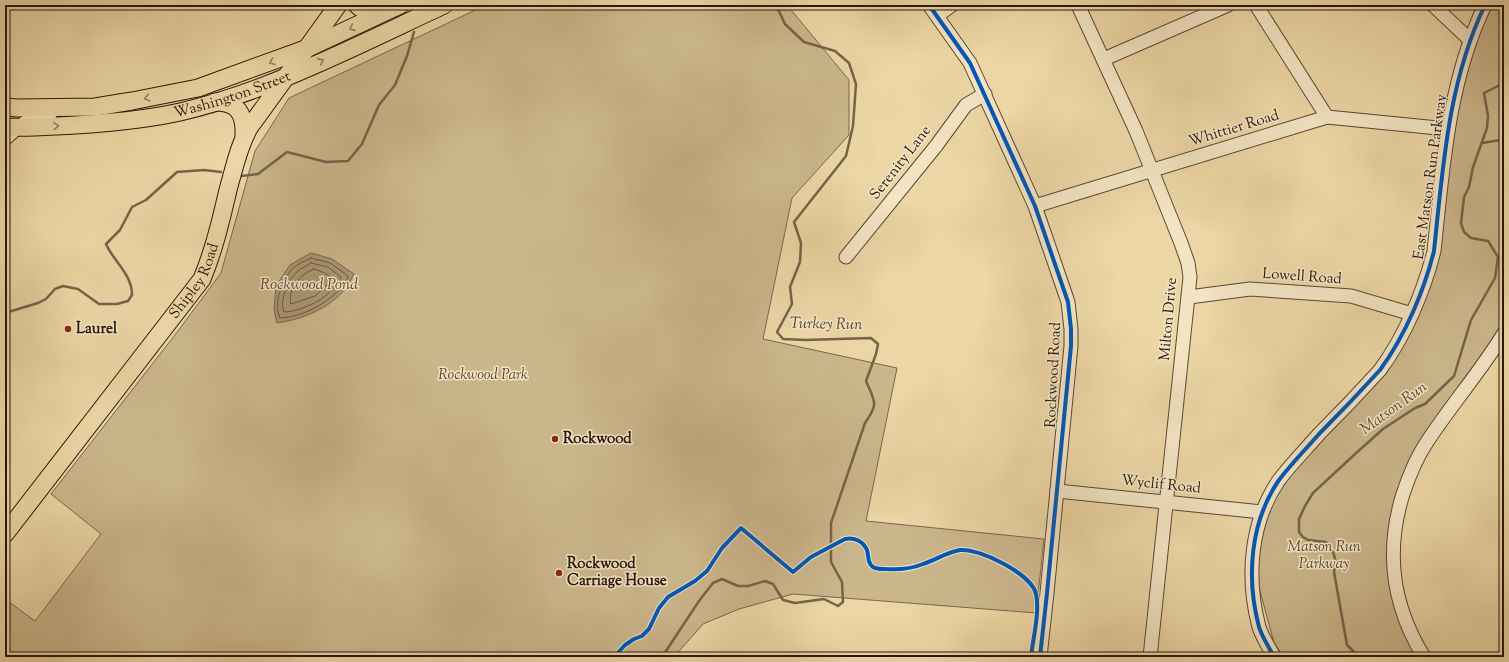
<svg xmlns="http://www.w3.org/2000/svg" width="1509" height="662" font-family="'Sorts Mill Goudy',serif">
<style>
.green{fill:#cbb68b;stroke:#7a664c}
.water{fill:#a99571;stroke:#756349}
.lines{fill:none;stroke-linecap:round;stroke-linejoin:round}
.shore{stroke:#68563e;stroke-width:1}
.stream{stroke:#756349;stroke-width:2.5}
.minor-casing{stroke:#594732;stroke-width:15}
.major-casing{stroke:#28170c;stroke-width:19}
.minor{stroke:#f3e4c4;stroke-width:13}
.major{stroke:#ecd6a5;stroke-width:17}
.cycleway-casing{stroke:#f3e4c4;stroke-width:6}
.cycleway{stroke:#0057b8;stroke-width:4}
.oneway{stroke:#948060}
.poi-dot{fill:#8f2418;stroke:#f3e4c4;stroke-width:1.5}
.labels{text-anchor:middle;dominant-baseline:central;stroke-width:3;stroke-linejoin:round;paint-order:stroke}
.street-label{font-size:15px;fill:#28170c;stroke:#f3e4c4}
.poi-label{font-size:15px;font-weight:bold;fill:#28170c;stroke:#f3e4c4;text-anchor:start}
.park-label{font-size:15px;font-style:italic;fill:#594732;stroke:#f3e4c4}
.water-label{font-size:16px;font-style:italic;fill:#5c4934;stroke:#f3e4c4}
</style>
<rect width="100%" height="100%" fill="#ecd6a5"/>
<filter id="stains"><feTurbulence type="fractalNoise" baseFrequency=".005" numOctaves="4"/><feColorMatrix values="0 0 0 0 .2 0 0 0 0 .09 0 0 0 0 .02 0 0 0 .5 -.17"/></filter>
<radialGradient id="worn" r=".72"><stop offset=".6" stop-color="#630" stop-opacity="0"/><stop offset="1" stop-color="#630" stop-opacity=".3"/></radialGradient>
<g class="green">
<polygon points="486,5 787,5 849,80 849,135 792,198 763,339 897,368 866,521 1044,539 1036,613 793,594 739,609 703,624 674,657 5,657 5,599 35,621 101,534 51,494 178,331 221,273 255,151 289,98"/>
<polygon points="1485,5 1504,5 1504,333 1457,400 1401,501 1393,572 1424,657 1284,657 1274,643 1252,561 1262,512 1291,466 1380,370 1434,251 1448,129"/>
</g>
<path class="water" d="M311 253 332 259 354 274C351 278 350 284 346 288 329 309 303 319 277 323L274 309 276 286 290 265Z"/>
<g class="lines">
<g class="shore">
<path d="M311 258 330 263 347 275 348 277C337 299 305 317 280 318 273 302 282 282 292 269 297 264 305 261 311 258Z"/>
<path d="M311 263 328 267 341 277C341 283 324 298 318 301 309 306 294 312 284 312 279 301 288 279 297 272 301 268 307 266 311 263Z"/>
<path d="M314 269 325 273 332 278 333 280 315 296 291 304C287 290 300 274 314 269Z"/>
</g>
<g class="stream">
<polyline points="1482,143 1501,140 1504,136"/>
<polyline points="241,176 258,174 287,152 326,162 348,161 362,144 379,105 395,85 407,56 414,32"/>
<path d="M5 313 38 303 46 299 55 289 63 286 78 289 99 304H117L128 301 132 295C132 274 114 262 106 244L120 230 132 207 146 200 177 172 204 170 221 172"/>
<path d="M662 657 699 601 713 583 722 579 738 586H748L765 581 773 584 783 600 795 603 824 599 838 606 843 602 842 582 831 562V523L865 423C879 403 875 402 866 381L876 354 878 344 871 338 805 340 783 339 777 332 792 304 790 287 800 262 801 243 794 222 846 156 853 126 856 84 849 63 835 51 804 42 785 24 776 5"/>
<path d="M1359 657 1347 645 1334 572C1337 560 1335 552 1326 542L1308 540 1303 537 1299 532V519L1305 506 1313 493 1354 455 1383 429 1415 408 1425 404 1454 376 1471 320 1495 278 1498 257 1488 241 1471 238 1464 232 1461 223 1464 197 1469 187 1473 167 1487 128 1488 116 1484 93 1504 83"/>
</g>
<g class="minor-casing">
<g id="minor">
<polyline points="929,5 970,63 1035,206 1068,302 1071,329 1071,346 1047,593 1040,657"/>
<polyline points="1078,5 1136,131 1181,243 1188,263 1190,277 1150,657"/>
<polyline points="1256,5 1327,117"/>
<polyline points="1433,5 1470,40"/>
<polyline points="937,16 952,5"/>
<polyline points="1104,59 1228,5"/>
<path d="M5 139C19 126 31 115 51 113"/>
<polyline points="1035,206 1327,117 1448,129"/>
<polyline points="846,257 936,146 966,105 985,94"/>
<polyline points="1189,297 1250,289 1351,296 1412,314"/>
<polyline points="1057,491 1262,512"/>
<path d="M1274 657C1269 647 1262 637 1259 627 1246 578 1250 522 1279 480 1291 464 1306 449 1319 434 1340 413 1360 392 1380 370 1405 336 1424 291 1434 251 1443 167 1448 82 1485 5"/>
<path d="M1424 657C1392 605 1385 552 1403 494 1409 476 1416 458 1427 442 1451 405 1481 371 1504 333"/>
</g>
</g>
<g class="major-casing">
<g id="major">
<path d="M357 5C365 13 374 12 385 10"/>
<path d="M215 102C238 102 245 114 244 136"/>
<polyline points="5,107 18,108 95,107 132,101 198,88 308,48 400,5"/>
<path id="s1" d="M5 127C22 128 39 127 57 126 98 124 140 121 180 112 270 91 360 44 444 5"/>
<path id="s2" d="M5 534 202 279C214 250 221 220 228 190 234 169 238 148 249 128L338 5"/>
</g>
</g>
<use href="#minor" class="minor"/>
<use href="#major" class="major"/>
<g class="cycleway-casing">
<g id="cycleway">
<polyline points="929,5 970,63 1035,206 1068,302 1071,329 1071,346 1047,593 1040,657"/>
<path d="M614 657 625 645 634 639 642 636 649 629 659 608 668 597 695 581 707 571 722 548 741 528 793 572 811 557 845 539C854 537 863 541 867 550 869 556 867 563 873 567 876 569 881 569 884 569 898 570 911 569 923 564 936 560 947 552 960 550 979 548 1032 574 1036 594 1040 612 1033 638 1031 657"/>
<path d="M1274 657C1269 647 1262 637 1259 627 1246 578 1250 522 1279 480 1291 464 1306 449 1319 434 1340 413 1360 392 1380 370 1405 336 1424 291 1434 251 1443 167 1448 82 1485 5"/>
</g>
</g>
<use href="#cycleway" class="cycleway"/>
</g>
<defs><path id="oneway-chevron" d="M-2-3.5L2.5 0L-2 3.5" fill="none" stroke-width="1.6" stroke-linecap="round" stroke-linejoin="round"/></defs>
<g class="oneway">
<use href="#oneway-chevron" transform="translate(352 28) rotate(156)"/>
<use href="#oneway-chevron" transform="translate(321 61) rotate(-24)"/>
<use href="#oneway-chevron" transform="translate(272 62) rotate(159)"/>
<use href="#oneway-chevron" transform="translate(147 98) rotate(168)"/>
<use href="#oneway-chevron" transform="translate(56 126) rotate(-2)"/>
</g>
<g class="poi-dot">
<circle cx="68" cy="329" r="4"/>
<circle cx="555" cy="439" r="4"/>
<circle cx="559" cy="573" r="4"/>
</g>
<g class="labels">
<g class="street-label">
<text stroke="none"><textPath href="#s1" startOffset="231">Washington Street</textPath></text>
<text transform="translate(1234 129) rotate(-17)">Whittier Road</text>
<text transform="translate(901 163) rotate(-52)">Serenity Lane</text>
<text transform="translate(1431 177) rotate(-82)">East Matson Run Parkway</text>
<text transform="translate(1302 277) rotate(4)">Lowell Road</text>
<text stroke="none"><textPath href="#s2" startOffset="317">Shipley Road</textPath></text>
<text transform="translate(1169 319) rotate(-85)">Milton Drive</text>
<text transform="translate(1054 375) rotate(-87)">Rockwood Road</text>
<text transform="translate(1161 485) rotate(6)">Wyclif Road</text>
</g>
<g class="poi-label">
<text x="76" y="329">Laurel</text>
<text x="563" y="439">Rockwood</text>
<text x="567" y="564">Rockwood<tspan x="567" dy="17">Carriage House</tspan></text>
</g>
<g class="park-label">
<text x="483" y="375">Rockwood Park</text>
<text x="1324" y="547">Matson Run<tspan x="1324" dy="17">Parkway</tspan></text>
</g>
<g class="water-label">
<text x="309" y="285">Rockwood Pond</text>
<text transform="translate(826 325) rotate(1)">Turkey Run</text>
<text transform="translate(1394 409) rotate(-36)">Matson Run</text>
</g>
</g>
<rect width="1509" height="662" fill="none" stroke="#ecd6a5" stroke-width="20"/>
<rect x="6" y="6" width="1497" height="650" fill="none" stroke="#28170c" stroke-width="2"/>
<rect x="10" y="10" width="1489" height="642" fill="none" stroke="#28170c"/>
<rect width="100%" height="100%" filter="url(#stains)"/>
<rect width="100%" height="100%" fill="url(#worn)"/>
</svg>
